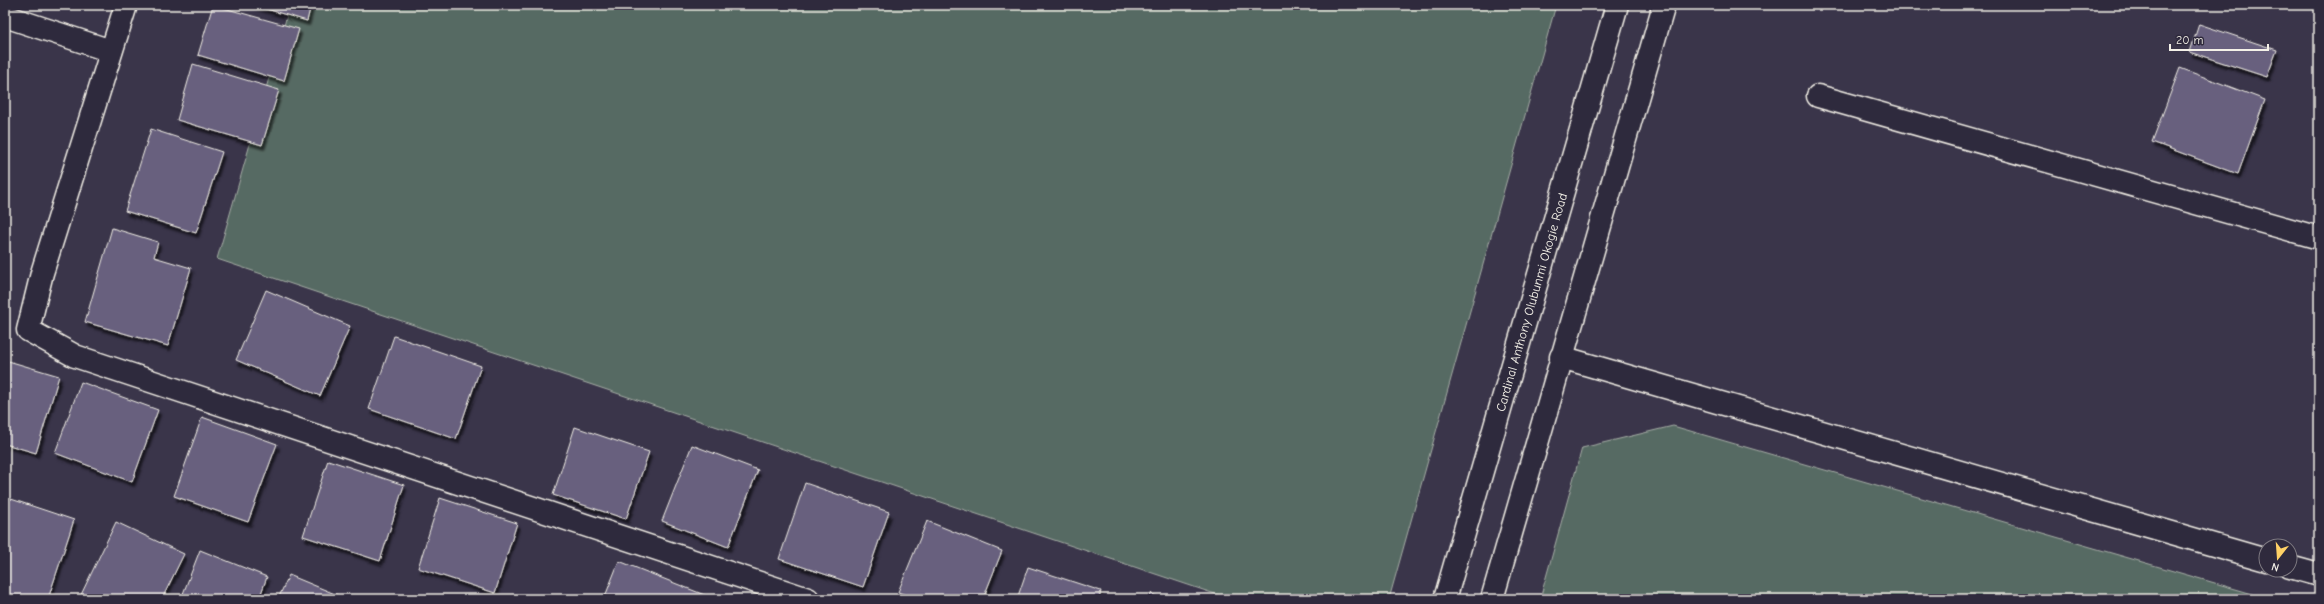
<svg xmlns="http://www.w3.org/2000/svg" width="2324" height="604" font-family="'Comic Neue',sans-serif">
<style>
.green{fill:#576a63;stroke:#a6aea6}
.building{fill:#68617e;stroke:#f4f1e8;filter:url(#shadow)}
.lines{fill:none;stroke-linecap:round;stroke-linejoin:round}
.minor-casing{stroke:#f4f1e8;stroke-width:25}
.tertiary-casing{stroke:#f4f1e8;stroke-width:25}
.minor{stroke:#2f2a3d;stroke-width:22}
.tertiary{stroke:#2f2a3d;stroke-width:22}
.labels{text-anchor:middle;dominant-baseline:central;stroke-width:3.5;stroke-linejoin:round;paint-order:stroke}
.street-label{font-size:13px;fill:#f4f1e8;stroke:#2f2a3d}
</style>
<defs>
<filter id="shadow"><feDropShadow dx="2.5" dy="4.5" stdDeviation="1" flood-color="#0009"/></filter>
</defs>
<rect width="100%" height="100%" fill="#3a354a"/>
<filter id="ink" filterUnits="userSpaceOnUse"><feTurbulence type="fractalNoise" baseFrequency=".025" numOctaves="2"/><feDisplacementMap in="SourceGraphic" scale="8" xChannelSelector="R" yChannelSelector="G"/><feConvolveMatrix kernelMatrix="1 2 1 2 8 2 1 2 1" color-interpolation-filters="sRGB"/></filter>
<g filter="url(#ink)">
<g class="green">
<polygon points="290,5 1556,5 1389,599 1230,599 217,259"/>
<polygon points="1673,426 2270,599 1540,599 1582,448"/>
</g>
<g class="building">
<polygon points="213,5 299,29 284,81 198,55"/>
<polygon points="253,5 311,5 307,21"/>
<polygon points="2199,24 2277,50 2267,77 2190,52"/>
<polygon points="193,64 279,90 262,145 177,120"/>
<polygon points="2180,68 2265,100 2238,174 2152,142"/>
<polygon points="151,129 222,152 196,233 125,211"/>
<polygon points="112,228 158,242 154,257 191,268 168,346 85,322"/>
<polygon points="266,290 350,326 320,396 236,360"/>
<polygon points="394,336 481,366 456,439 369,409"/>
<polygon points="5,360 59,376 36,453 5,444"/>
<polygon points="81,382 158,410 132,482 55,453"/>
<polygon points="202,417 277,444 248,522 174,496"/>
<polygon points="575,427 649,452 626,519 553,495"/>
<polygon points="692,445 758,470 728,547 662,521"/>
<polygon points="328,460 404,485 380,561 303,536"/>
<polygon points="805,483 889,512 863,587 779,559"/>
<polygon points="5,497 74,520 48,599 5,599"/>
<polygon points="440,498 517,523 495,593 418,568"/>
<polygon points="927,521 1002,551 983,599 916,599 898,592"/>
<polygon points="116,522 184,554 162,599 79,599"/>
<polygon points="200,550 267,577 259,599 181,599"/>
<polygon points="619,561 707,596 706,599 604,599"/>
<polygon points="1028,567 1101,591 1099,599 1017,599"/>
<polygon points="289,575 347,599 278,599"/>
<polygon points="1151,594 1165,599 1149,599"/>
</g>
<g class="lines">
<g class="minor-casing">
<g id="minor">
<polyline points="126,5 42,273 28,330 75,356 808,599"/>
<polyline points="5,16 111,51"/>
<polyline points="1818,96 2319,238"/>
<polyline points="1561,357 2266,560"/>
<polyline points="2290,567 2319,575"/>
</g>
</g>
<g class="tertiary-casing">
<g id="tertiary">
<path id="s1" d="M1445 599 1617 5"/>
<polyline points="1492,599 1664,5"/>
</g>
</g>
<use href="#minor" class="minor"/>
<use href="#tertiary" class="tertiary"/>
</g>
</g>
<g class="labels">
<g class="street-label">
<text stroke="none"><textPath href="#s1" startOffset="309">Cardinal Anthony Olubunmi Okogie Road</textPath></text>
</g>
</g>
<rect width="2324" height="604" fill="none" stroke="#2f2a3d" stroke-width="20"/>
<rect x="10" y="10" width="2304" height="584" fill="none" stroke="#f4f1e8" stroke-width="1.5" filter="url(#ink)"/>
<g transform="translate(2278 558) rotate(197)"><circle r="19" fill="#2f2a3d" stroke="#7e7a81"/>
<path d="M0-3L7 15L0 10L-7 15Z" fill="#ffd166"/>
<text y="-6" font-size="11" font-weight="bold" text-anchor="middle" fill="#f4f1e8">N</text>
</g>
<path d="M2170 44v6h98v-6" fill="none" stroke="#f4f1e8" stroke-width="2"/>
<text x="2176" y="44" font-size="12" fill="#f4f1e8" stroke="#2f2a3d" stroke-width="3" paint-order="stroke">20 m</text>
</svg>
